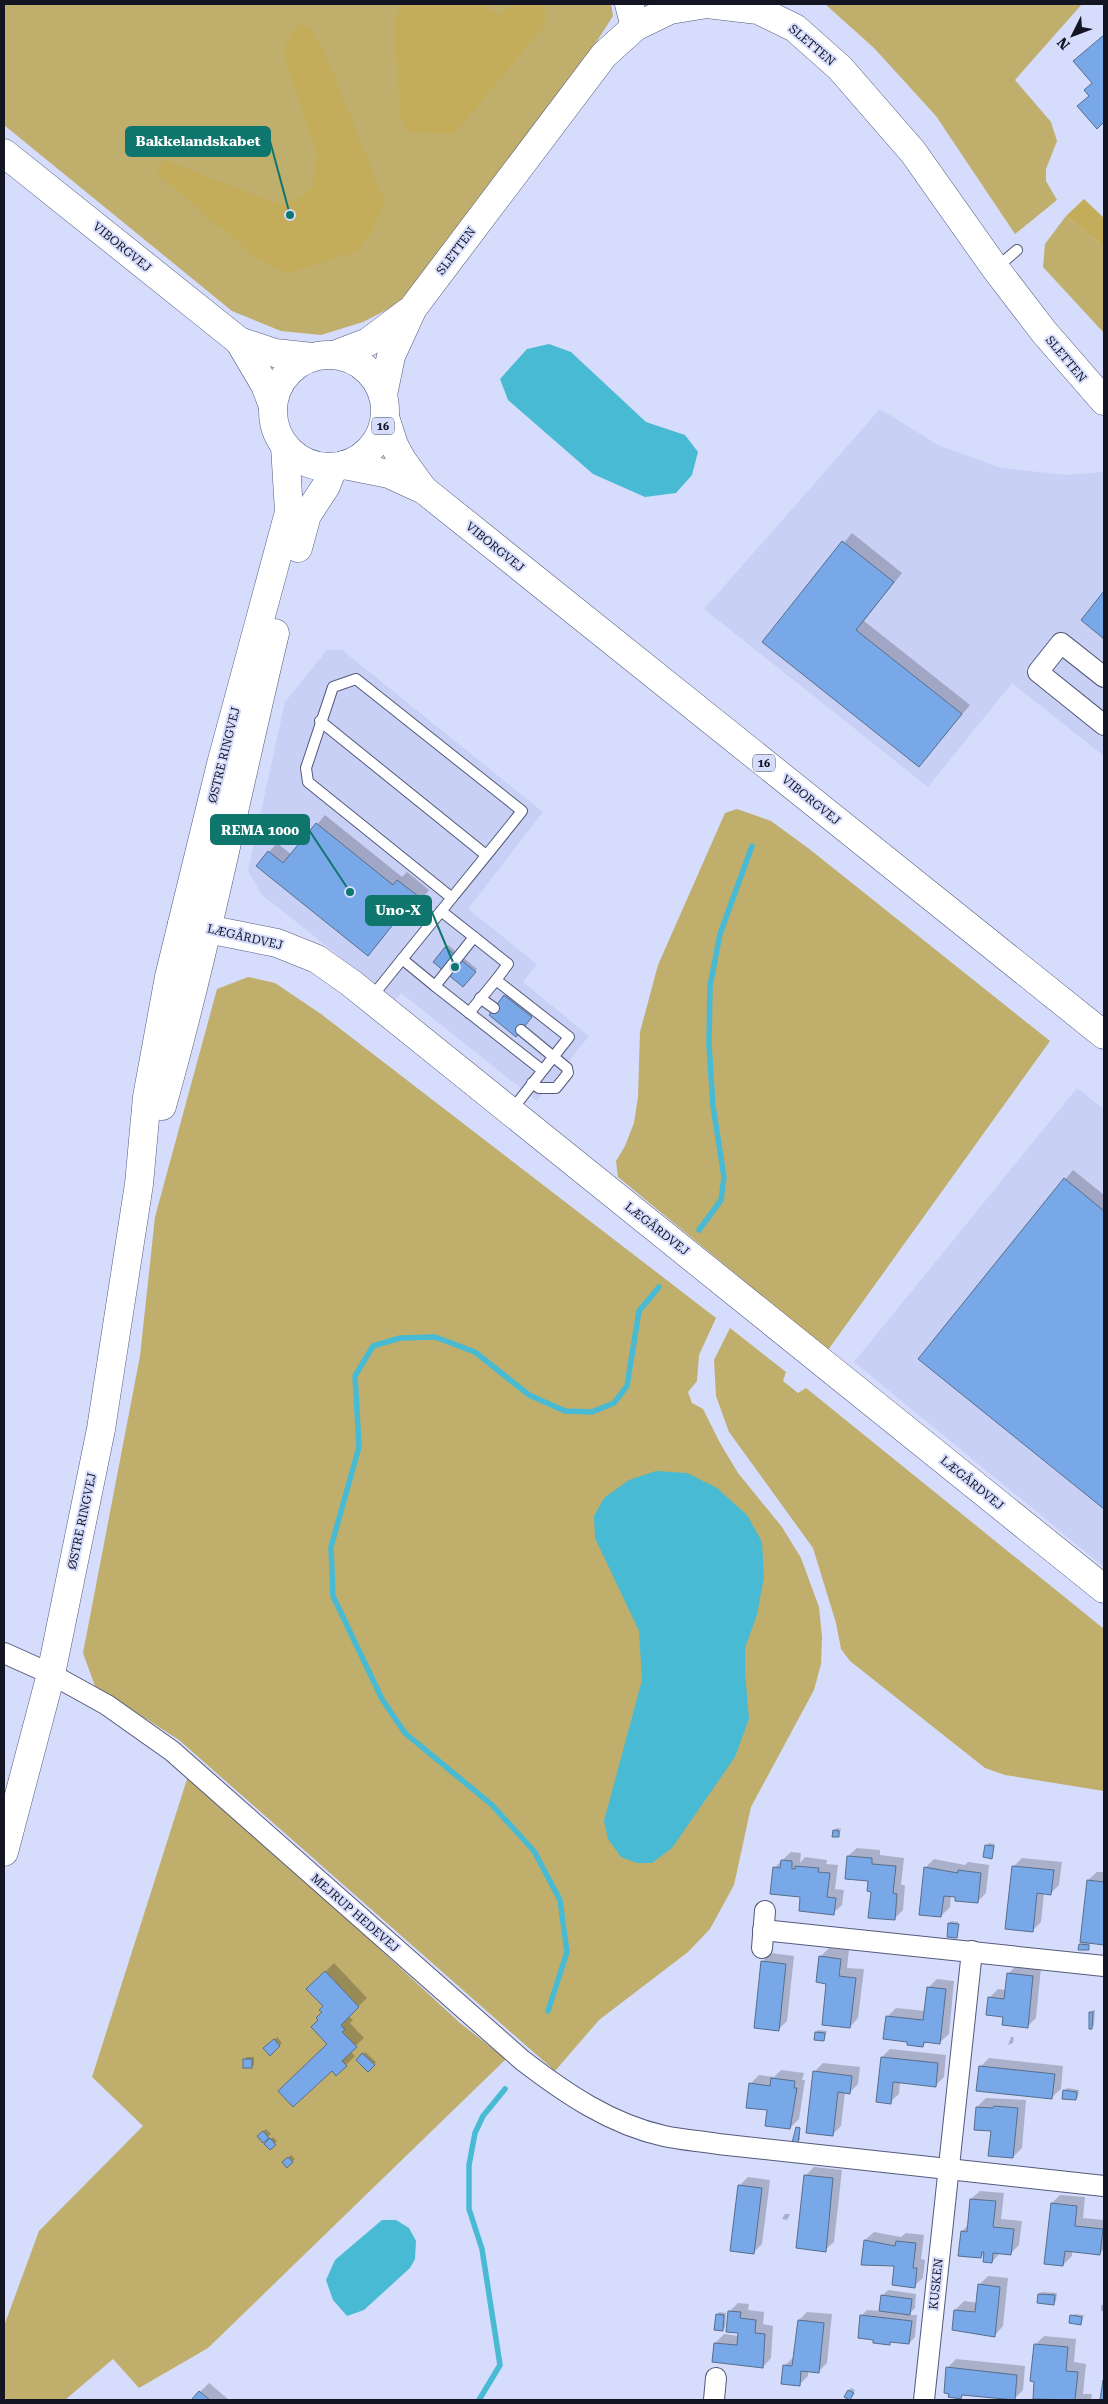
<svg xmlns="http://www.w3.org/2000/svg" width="1108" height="2404" font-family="'Roboto Serif',serif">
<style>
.built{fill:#c8d0f5}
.green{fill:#c0ae6c}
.forest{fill:#c3ad5b}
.water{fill:#49bad3}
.shadow{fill:#0003}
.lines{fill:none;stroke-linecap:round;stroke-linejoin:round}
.stream{stroke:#49bad3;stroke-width:5.5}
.building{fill:#78a8e8;stroke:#576e8d}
.lane-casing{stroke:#535a7c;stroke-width:12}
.street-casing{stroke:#535a7c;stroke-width:22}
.secondary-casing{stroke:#535a7c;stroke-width:29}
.primary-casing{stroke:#535a7c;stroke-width:29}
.lane{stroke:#fff;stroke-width:10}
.street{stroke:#fff;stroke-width:20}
.secondary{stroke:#fff;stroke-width:28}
.primary{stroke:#fff;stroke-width:28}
.labels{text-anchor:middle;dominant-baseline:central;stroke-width:4;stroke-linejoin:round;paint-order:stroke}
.shield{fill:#d5dcfc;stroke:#4d5164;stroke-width:1}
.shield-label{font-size:11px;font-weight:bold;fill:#131523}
.street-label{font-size:12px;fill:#131523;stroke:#d5dcfc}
.leader{fill:none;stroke:#0f766e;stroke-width:2}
.callout-dot{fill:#0f766e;stroke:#d5dcfc;stroke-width:2}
.callout{fill:#0f766e;stroke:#0f766e;stroke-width:2}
.callout-label{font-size:14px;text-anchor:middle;font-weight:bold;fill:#fff}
</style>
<rect width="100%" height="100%" fill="#d5dcfc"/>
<g class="built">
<polygon points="880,409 938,445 1001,468 1066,475 1104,472 1104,756 1012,683 928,787 704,609"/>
<polygon points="327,650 342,650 543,812 468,909 537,964 523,982 589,1036 537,1101 401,993 395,1000 262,895 248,871 285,702"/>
<polygon points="1077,1088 1104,1109 1104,1567 854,1362"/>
</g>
<g class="green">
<polygon points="4,4 611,4 613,16 588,55 398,304 363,322 321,335 281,331 232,311 4,125"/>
<polygon points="825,4 1082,4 1015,80 1051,122 1057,141 1046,169 1046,181 1057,200 1015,234 936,116 874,48"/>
<polygon points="1066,216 1104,247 1104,333 1043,267 1045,244"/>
<polygon points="737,809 771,821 808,848 1050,1041 828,1350 618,1177 616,1161 625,1146 634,1123 638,1097 640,1032 658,965 725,813"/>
<polygon points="248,977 275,983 321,1014 716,1318 699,1355 697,1381 688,1392 692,1403 703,1409 720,1443 738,1473 782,1527 801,1558 819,1607 822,1637 821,1664 814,1690 751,1807 734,1885 710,1929 688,1952 599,2020 555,2071 179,1740 95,1686 83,1653 140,1356 155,1217 217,989"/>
<polygon points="730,1328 786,1372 783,1381 798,1393 806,1388 1104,1629 1104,1791 1005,1775 985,1768 850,1661 841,1649 836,1623 813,1548 729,1432 716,1396 714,1360"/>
<polygon points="189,1773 460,2023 506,2059 208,2348 139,2388 113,2359 65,2400 7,2400 4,2396 4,2326 39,2231 143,2126 92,2077"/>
</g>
<g class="forest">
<polygon points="401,4 479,4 499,15 513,4 545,4 545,25 454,134 408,132 400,118 394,22"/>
<polygon points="297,24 310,27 326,55 385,202 370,236 356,252 286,274 255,257 156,173 165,160 275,203 295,201 313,186 317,156 286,63 284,47"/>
<polygon points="1084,199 1104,218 1104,247 1066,216"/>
</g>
<g class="water">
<polygon points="549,344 571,352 646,422 685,435 698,452 692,475 676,493 645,497 593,474 508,400 500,379 527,349"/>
<polygon points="656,1471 687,1473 717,1488 747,1515 762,1542 764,1577 757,1615 745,1648 745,1672 749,1719 735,1757 672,1848 652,1863 637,1863 621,1857 608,1839 604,1821 642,1680 639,1631 595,1538 594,1516 604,1498 629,1480"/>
<polygon points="382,2220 396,2220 409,2228 416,2241 415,2259 410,2268 364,2310 347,2316 333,2300 326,2280 335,2260"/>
</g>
<g class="shadow">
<polygon points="1104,35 1104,121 1097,127 1079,106 1090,95 1093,83 1087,50"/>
<polygon points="852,533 902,573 864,621 970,705 919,766 763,642"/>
<polygon points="325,815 402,877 407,872 429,890 404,920 400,916 376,946 269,852 277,843 292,855"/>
<polygon points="448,945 477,969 466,983 446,948"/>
<polygon points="511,991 536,1011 522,1030 505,996"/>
<polygon points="1073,1170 1104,1195 1104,1507 920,1359"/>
<polygon points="836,1828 841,1829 839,1836 834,1831"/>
<polygon points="989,1843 995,1844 991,1857 986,1846"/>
<polygon points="857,1848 880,1850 880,1855 904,1858 901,1885 905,1885 903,1910 894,1919 869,1880 848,1856"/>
<polygon points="791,1852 801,1853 800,1863 805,1857 827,1860 826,1864 838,1865 835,1889 844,1890 842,1905 833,1913 802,1896 774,1868"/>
<polygon points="1022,1858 1062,1862 1059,1885 1050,1894 1044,1893 1041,1922 1032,1931 1013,1867"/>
<polygon points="934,1859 965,1865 968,1862 989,1865 986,1893 977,1902 951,1895 950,1907 941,1916 925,1868"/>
<polygon points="1097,1872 1104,1872 1104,1944 1091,1942 1088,1949 1080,1944 1088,1880"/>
<polygon points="951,1921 958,1922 957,1937 948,1936 949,1924"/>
<polygon points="829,1948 849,1950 847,1968 864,1969 858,2018 850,2027 828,1982 820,1957"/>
<polygon points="771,1953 794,1956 787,2021 778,2030 762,1962"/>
<polygon points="334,1963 367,1998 348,2016 353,2020 350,2023 364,2038 350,2051 355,2056 337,2074 329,2044 324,2006 308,1989"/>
<polygon points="1017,1965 1041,1968 1036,2018 1027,2027 1004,2016 989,1998 998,1989 1006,1990 1008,1974"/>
<polygon points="937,1979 954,1981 949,2034 940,2042 927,2041 923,2046 909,2040 887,2017 896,2008 926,2011 928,1988"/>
<polygon points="1093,2010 1095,2010 1094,2025 1092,2028 1090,2013"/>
<polygon points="818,2030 827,2031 824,2040 816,2032"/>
<polygon points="277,2037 282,2043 270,2054 265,2048"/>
<polygon points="1011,2037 1014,2037 1013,2043 1008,2045"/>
<polygon points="890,2049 946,2055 944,2077 935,2086 900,2082 899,2094 890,2102 882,2057"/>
<polygon points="365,2052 376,2062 368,2071 357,2060"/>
<polygon points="247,2057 254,2057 254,2065 251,2067 245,2059"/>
<polygon points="989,2058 1063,2066 1061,2089 1052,2097 980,2067"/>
<polygon points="823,2063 860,2067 858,2084 849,2093 845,2092 841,2126 832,2135 814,2072"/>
<polygon points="781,2070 804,2073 802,2080 805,2080 799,2119 790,2128 768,2109 750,2084 759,2075 774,2077"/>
<polygon points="1067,2088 1079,2090 1078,2097 1076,2099 1064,2091"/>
<polygon points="986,2098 1026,2100 1022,2148 1013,2157 977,2107"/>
<polygon points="800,2126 800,2140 797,2142 798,2128"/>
<polygon points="266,2129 271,2134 263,2141 259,2136"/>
<polygon points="273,2137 277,2141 270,2149 265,2144"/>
<polygon points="291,2155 295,2159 287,2166 283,2162"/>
<polygon points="814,2167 842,2170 834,2242 825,2250 805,2176"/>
<polygon points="748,2177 770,2180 762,2244 753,2253 739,2186"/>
<polygon points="980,2191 1004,2193 1001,2219 1022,2221 1019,2245 1011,2253 1001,2252 992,2262 985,2253 981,2257 962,2231 968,2225 971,2199"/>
<polygon points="1060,2195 1085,2197 1083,2218 1104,2220 1104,2249 1099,2254 1072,2251 1072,2256 1063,2265 1052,2203"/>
<polygon points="785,2214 790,2214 787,2220 782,2219"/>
<polygon points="874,2232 901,2237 906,2233 924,2235 921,2259 925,2260 923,2278 914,2286 896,2265 865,2240"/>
<polygon points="988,2276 1008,2278 1003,2326 995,2335 955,2310 964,2301 978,2303 979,2285"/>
<polygon points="888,2290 916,2294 915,2308 908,2315 917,2315 915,2337 909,2343 892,2341 889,2344 861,2316 867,2310 881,2311 882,2296"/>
<polygon points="1042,2292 1057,2293 1056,2301 1053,2304 1039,2294"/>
<polygon points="738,2303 749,2304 748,2310 764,2312 763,2324 773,2326 771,2358 763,2367 713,2361 715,2343 724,2334 739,2336 739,2332 730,2311"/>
<polygon points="1104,2303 1104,2311 1101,2311 1101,2306"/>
<polygon points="719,2312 726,2313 725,2327 722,2330 717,2315"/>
<polygon points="807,2312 832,2314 827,2363 818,2372 808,2370 808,2376 799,2385 784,2366 794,2357 799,2320"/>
<polygon points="1074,2314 1084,2315 1081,2324 1072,2316"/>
<polygon points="1044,2336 1076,2339 1074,2362 1086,2364 1083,2394 1092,2394 1091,2400 1034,2398 1035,2345"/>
<polygon points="956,2359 1025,2366 1023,2390 1014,2399 964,2394 961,2397 947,2368"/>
<polygon points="209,2383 229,2400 192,2400"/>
<polygon points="851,2388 855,2390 852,2396 849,2391"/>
</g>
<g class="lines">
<g class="stream">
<polyline points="699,1230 721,1200 724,1177 713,1106 709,1044 710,986 720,934 752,846"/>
<polyline points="548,2011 567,1952 560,1900 534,1851 492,1805 405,1733 382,1699 333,1596 331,1547 359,1447 355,1376 373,1346 400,1338 435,1337 475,1352 529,1395 565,1411 592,1412 614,1403 627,1386 639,1311 659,1287"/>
<polyline points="479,2400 500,2365 482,2249 469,2209 469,2165 475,2133 483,2116 505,2089"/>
</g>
</g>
<g class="building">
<polygon points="1104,35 1104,122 1097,129 1077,106 1089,96 1084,90 1092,83 1073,61"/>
<polygon points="842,541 894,582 856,630 962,714 919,767 762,642"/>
<polygon points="1104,591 1104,639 1081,620"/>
<polygon points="316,823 393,885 397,880 422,899 404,921 399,917 368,956 256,866 268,851 283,863"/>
<polygon points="445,947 476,972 463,987 433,962"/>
<polygon points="504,995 532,1017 516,1037 489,1015"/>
<polygon points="1064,1178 1104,1211 1104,1509 918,1359"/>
<polygon points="833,1830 839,1831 839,1837 832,1837"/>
<polygon points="985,1845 994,1846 992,1859 983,1857"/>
<polygon points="847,1856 872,1858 872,1864 896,1866 893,1893 897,1894 895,1920 868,1918 871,1892 867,1891 868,1881 845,1879"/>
<polygon points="781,1860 792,1861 792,1869 795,1869 795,1866 819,1868 818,1872 830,1873 827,1897 836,1898 834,1915 799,1911 800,1897 770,1894 773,1867 780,1868"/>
<polygon points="1012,1866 1054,1870 1051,1895 1037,1893 1033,1932 1005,1929"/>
<polygon points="924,1867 958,1873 958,1870 981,1873 978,1903 955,1901 955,1897 944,1896 941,1917 919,1915"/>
<polygon points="1087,1880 1104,1882 1104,1945 1080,1942"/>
<polygon points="948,1923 959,1924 957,1938 947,1937"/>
<polygon points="1079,1944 1089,1945 1089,1950 1078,1950"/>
<polygon points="819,1956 841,1959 839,1976 856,1978 850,2028 822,2025 826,1984 816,1982"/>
<polygon points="761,1961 786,1964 779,2031 754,2028"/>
<polygon points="325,1971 359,2007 341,2025 345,2030 342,2032 357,2047 342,2061 347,2066 336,2076 332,2071 293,2107 278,2091 327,2044 311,2027 318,2020 316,2018 322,2012 319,2010 323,2006 306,1989"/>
<polygon points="1007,1973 1033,1976 1028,2028 1002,2025 1003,2017 986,2015 988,1997 1004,1999"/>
<polygon points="927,1987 946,1989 940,2044 924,2042 923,2047 907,2045 907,2042 883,2039 886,2016 923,2020"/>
<polygon points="1089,2012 1093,2012 1092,2029 1089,2029"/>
<polygon points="815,2032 825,2033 824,2041 814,2040"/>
<polygon points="274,2039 280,2046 270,2056 263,2048"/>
<polygon points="362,2053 375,2065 368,2072 356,2060"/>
<polygon points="881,2057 938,2063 936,2087 893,2082 891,2104 876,2102"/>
<rect x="243" y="2059" width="9" height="9"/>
<polygon points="979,2066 1055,2074 1052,2099 976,2091"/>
<polygon points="813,2071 852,2076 850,2094 838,2092 833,2136 806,2133"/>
<polygon points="771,2078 795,2081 794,2088 797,2088 790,2129 765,2126 767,2110 746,2108 749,2083 770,2086"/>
<polygon points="1063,2090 1077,2092 1076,2100 1062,2099"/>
<polygon points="994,2106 1018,2108 1013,2158 988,2156 991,2131 974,2130 976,2107 993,2108"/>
<polygon points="796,2127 800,2128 798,2143 792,2143"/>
<polygon points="263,2131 269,2138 263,2143 257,2136"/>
<polygon points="270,2138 276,2145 270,2150 264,2144"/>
<polygon points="288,2157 293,2162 287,2168 282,2162"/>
<polygon points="804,2175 833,2178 826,2252 796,2248"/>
<polygon points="738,2185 762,2188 754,2254 730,2251"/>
<polygon points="970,2199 996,2201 993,2227 1014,2229 1011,2255 993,2253 992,2263 983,2262 984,2252 982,2252 981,2258 958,2256 961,2231 967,2232"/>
<polygon points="1051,2203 1077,2206 1075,2226 1103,2229 1100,2255 1065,2251 1063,2266 1044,2264"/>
<polygon points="864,2240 895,2246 896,2241 916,2243 913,2268 917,2268 915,2288 892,2285 894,2266 861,2265"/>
<polygon points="978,2284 1000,2287 995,2337 952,2330 954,2310 975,2312"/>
<polygon points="1038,2294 1055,2295 1054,2305 1037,2303"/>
<polygon points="881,2295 912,2299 910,2315 879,2311"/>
<polygon points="728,2311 741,2312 740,2318 756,2320 755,2333 765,2334 763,2368 712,2362 714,2343 737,2345 738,2333 726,2332"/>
<polygon points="716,2314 724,2315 723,2331 714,2330"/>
<polygon points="860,2315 912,2321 909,2344 890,2342 890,2345 873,2343 873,2340 858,2338"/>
<polygon points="1070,2315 1082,2317 1081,2325 1069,2323"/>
<polygon points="798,2320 824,2323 819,2373 801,2371 800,2386 781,2384 783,2365 792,2366"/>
<polygon points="1034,2344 1068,2347 1066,2371 1078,2372 1075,2400 1033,2399 1034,2382 1030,2381"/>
<polygon points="946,2367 1017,2375 1015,2400 962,2395 961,2399 948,2397 949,2394 944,2393"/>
<polygon points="1103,2380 1104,2400 1100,2400"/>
<polygon points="848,2390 854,2393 850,2400 844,2397"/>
<polygon points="199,2391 210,2400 191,2400"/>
</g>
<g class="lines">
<g class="lane-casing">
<g id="lane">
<polyline points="996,268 1017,250"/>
<polyline points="320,721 486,855"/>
<polyline points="441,911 474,937"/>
<polyline points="402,959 435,986"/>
<polyline points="496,980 508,964 474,937 435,986 542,1070"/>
<path d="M371 998C421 935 472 874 522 811L356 679 333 687 306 768 308 782 452 898"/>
<polyline points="480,998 494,1008"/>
<polyline points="469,1013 496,980 569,1037 511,1111"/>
<polyline points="521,1030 567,1068 568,1073 556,1088 539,1088 532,1083"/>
</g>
</g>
<g class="street-casing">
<g id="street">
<polyline points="1104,677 1061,643 1038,672 1104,725"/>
<path d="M4 1653 51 1674 107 1705 172 1751 522 2060C565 2093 610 2124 664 2136 682 2140 700 2141 718 2144L1104 2186"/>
<polyline points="763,1930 1104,1966"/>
<polyline points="762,1948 765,1911"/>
<polyline points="714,2400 716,2378"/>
<polyline points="924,2400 972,1951"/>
</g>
</g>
<g class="secondary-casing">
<g id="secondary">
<polyline points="629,4 635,27"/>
<polyline points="334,355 368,342 408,312"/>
<polyline points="383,395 391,356 413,308 604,55 635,27 670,10 707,4 758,10 795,28 840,68 913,152 995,268 1044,332 1104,401"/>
<polyline points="298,548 307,515 326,486 333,468"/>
<polyline points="182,924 277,943 317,959 351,983 1104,1589"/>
<path d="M162 1106C206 950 237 791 275 633"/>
<polyline points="4,1852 51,1674 101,1429 139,1184 147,1097 169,977 221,764 289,512 285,446"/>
</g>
</g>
<g class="primary-casing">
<g id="primary">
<polyline points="4,153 239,341 275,353 312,357"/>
<polyline points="239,341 265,385 273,406"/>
<circle cx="329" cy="411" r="56"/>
<polyline points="385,417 394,445 402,460 423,489"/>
<polyline points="344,465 389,474 424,490 1104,1035"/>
</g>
</g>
<use href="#lane" class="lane"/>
<use href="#street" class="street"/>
<use href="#secondary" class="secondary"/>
<use href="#primary" class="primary"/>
</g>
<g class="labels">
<g class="shield">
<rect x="372" y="417.5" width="22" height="17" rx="4"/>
<rect x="753" y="754.5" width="22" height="17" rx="4"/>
</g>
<g class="shield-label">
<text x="383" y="426">16</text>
<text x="764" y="763">16</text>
</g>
<g class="street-label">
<text transform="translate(812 45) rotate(40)">SLETTEN</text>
<text transform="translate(122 247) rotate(39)">VIBORGVEJ</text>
<text transform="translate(456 251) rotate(-53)">SLETTEN</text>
<text transform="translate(1066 359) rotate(50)">SLETTEN</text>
<text transform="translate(495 547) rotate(39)">VIBORGVEJ</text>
<text transform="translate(224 755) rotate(-76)">ØSTRE RINGVEJ</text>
<text transform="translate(811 800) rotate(39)">VIBORGVEJ</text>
<text transform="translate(245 937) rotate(13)">LÆGÅRDVEJ</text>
<text transform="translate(657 1229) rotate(38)">LÆGÅRDVEJ</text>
<text transform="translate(972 1483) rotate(39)">LÆGÅRDVEJ</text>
<text transform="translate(82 1521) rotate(-78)">ØSTRE RINGVEJ</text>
<text transform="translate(355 1913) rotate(41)">MEJRUP HEDEVEJ</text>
<text transform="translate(936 2284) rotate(-84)">KUSKEN</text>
</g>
</g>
<path class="leader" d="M290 215L270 141M350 892L309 830M455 967L431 910"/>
<g class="callout-dot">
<circle cx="290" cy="215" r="5"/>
<circle cx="350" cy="892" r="5"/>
<circle cx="455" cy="967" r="5"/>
</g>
<g class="callout">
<rect x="126" y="127" width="144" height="29" rx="5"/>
<rect x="211" y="815" width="98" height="29" rx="5"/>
<rect x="366" y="896" width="65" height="29" rx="5"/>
</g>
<g class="callout-label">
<text x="198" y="146">Bakkelandskabet</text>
<text x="260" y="835">REMA 1000</text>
<text x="398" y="915">Uno-X</text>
</g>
<rect width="1108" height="2404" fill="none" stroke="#131523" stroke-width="10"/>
<g transform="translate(1073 35) rotate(228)" stroke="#d5dcfc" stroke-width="4" paint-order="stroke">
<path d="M0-4L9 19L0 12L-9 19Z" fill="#131523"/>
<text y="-8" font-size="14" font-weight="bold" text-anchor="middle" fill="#131523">N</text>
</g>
</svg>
